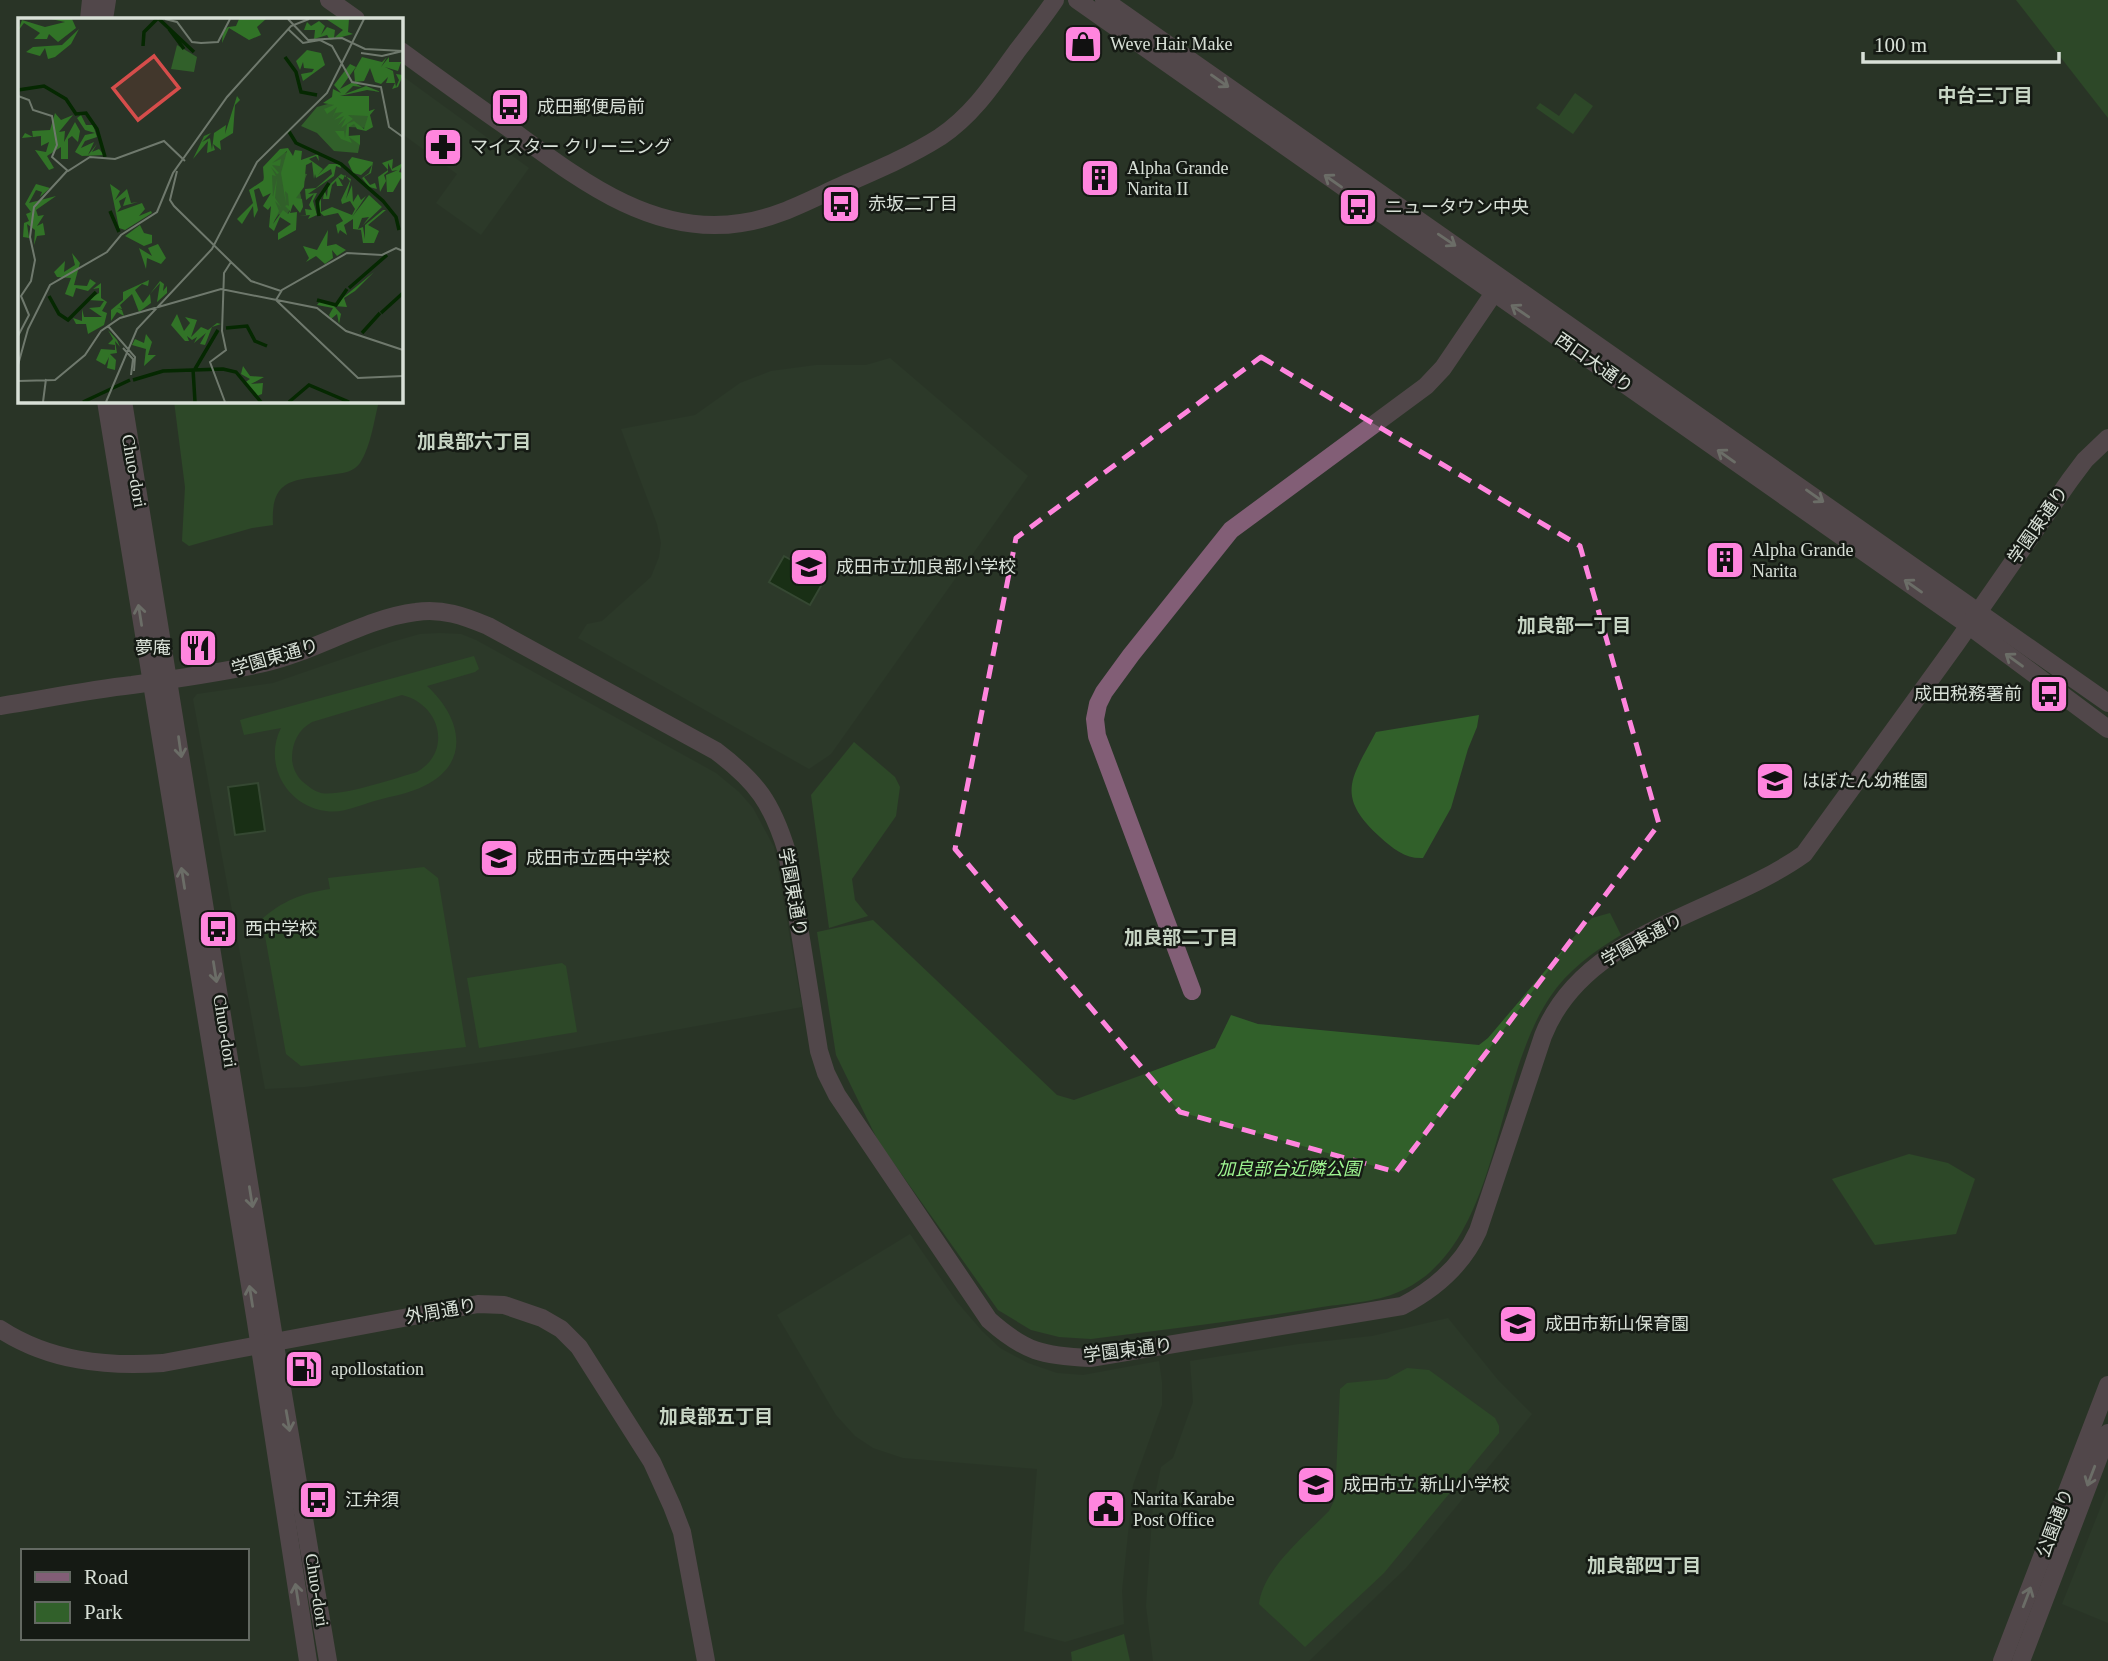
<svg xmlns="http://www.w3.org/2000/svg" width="2108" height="1661" font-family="'Times New Roman','Noto Sans JP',serif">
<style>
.built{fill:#2f3f2d}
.green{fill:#31602a;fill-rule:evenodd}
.water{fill:#052801;stroke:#445f41;stroke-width:2}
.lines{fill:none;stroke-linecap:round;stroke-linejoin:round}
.tertiary{stroke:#825e76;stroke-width:18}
.oneway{stroke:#bab2b5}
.marked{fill:none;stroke:#ff85de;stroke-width:5;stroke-dasharray:14 9;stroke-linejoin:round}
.labels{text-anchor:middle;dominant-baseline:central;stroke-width:5;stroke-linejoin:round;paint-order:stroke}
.poi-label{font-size:18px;fill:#d8e0d7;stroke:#151a14;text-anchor:start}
.street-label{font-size:18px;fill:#d8e0d7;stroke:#151a14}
.park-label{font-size:18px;font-style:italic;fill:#9ef691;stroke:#151a14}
.neighbourhood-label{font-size:19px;font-weight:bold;fill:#c7d5c4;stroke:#151a14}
.inset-river{fill:none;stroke:#052801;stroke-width:3.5}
.inset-road{fill:none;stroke:#6f796d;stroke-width:2}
.view{fill:#d64d4b;fill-opacity:0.15;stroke:#d64d4b;stroke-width:3.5}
.inset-edge{fill:none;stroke:#d8e0d7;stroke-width:3.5}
</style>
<rect width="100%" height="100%" fill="#293427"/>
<g class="built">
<polygon points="401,75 529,168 481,235 436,203 457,174 401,133"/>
<polygon points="890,358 1028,476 831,754 809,769 578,638 587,624 602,621 651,577 659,557 661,543 657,524 621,429 695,415 740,383 771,371 816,365 866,365"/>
<polygon points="440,633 461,634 476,640 716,773 739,792 753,808 774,847 802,1007 536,1055 305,1087 265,1089 193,699 197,694 273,683 392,642 420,634"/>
<polygon points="910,1234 957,1302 982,1331 1000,1348 1028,1363 1057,1373 1083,1375 1159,1361 1162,1382 1162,1405 1133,1485 1122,1591 1124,1624 1065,1642 1024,1631 1037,1469 903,1458 873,1448 855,1436 836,1415 777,1315"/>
<polygon points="1448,1318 1498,1380 1532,1414 1406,1568 1309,1661 1153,1661 1146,1606 1153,1504 1161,1467 1173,1458 1193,1402 1190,1361 1299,1344 1372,1336"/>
<polygon points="2108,1489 2108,1623 2062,1604"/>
</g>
<g class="green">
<polygon points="2016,0 2108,0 2108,118"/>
<polygon points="1575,93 1593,106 1573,134 1536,108 1540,103 1559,116"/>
<path d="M174 401H379C374 420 371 446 360 463 354 471 345 473 336 474 296 481 270 475 273 525L252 528 189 546 182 541 185 487Z"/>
<path d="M474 656 479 669 475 672 427 686C460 716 473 762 424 786 410 793 393 796 378 800 362 804 343 814 326 811 286 806 263 763 281 728L244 735 240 720ZM402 695C440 704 453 751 417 772 396 778 341 797 321 793 314 791 309 787 303 782 296 776 292 766 292 758 292 742 299 729 312 722Z"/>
<path d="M1479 715 1477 727 1468 749 1451 808 1423 858C1406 859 1393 849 1380 837 1335 796 1351 779 1376 732Z"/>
<polygon points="854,742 895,777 900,787 896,816 852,879 855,900 868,916 829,928 811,795"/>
<path d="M424 867 438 878 466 1047 301 1066 286 1054 262 919C282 901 303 893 330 889L328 878Z"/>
<path d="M1610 913 1621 935C1594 951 1567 971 1550 997 1493 1081 1501 1241 1405 1289 1380 1302 1349 1303 1322 1307 1246 1320 1168 1329 1091 1339L1059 1337 1031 1330 998 1310 878 1141 836 1055 817 932 873 920 1057 1095 1074 1100 1215 1048 1231 1015 1258 1024 1479 1045 1488 1038 1578 932 1592 918Z"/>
<polygon points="562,963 566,966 577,1032 479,1048 467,978"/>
<polygon points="1909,1154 1948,1163 1975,1179 1956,1234 1875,1245 1832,1179"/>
<path d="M1407 1368 1429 1370 1495 1418 1499 1426V1433L1384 1573 1305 1647 1259 1604C1263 1569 1305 1536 1329 1511L1335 1499 1340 1389 1347 1383 1387 1379Z"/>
<polygon points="1124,1634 1130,1661 1072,1661 1071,1652"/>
</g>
<g class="water">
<polygon points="784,556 825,579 810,605 769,582"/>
<polygon points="258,783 265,831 235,835 228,787"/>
</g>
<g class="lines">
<g class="tertiary">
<polyline points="329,0 356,19"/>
<polyline points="1077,0 1968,625 2108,729"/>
<polyline points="1104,0 2108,703"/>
<polyline points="89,19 91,0"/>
<polyline points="104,19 107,0"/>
<path d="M401 51C438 78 475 105 513 131 580 180 653 237 741 223 778 218 811 199 845 184 877 170 910 156 940 137 973 115 994 83 1017 51 1030 34 1043 18 1055 0"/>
<polyline points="106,401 256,1322 308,1661"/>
<polyline points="123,401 282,1388 328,1661"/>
<path d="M0 706C44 699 88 690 132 685 176 679 220 673 264 663 314 652 366 618 416 612 442 608 464 616 488 626L716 751C757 782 772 803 787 852L819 1051 826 1073 837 1095 989 1320C1025 1352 1043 1356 1090 1358L1402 1306C1435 1289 1462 1266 1478 1231L1543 1036C1584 931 1722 913 1804 854L1956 644 2070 480 2085 460 2108 438"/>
<polyline points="1192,991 1097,736 1095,719 1098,704 1104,692 1131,655 1231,530 1426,386 1443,368 1500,284"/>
<path d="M0 1329C49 1361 106 1367 163 1363L478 1304 504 1305 542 1318 561 1329 579 1347 652 1462 672 1506 682 1532 706 1661"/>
<polyline points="2002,1661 2108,1385"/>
<polyline points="2021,1661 2108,1433"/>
</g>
</g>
<defs><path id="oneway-shaft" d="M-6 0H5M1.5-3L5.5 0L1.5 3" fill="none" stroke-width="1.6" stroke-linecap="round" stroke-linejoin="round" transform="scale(1.75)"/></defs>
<g class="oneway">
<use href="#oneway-shaft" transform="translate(1220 81) rotate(35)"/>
<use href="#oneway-shaft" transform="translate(1333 181) rotate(-145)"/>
<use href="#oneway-shaft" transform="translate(1447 240) rotate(34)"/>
<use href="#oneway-shaft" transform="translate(1520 311) rotate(-146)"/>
<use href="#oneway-shaft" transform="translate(1726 456) rotate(-145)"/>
<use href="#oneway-shaft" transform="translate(1815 496) rotate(35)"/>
<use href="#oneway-shaft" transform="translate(1913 586) rotate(-145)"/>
<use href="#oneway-shaft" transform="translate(140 615) rotate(-99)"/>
<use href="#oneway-shaft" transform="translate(2014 660) rotate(-144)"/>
<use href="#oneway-shaft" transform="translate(180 747) rotate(82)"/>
<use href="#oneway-shaft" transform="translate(183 878) rotate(-99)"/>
<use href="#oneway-shaft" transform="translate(215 972) rotate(81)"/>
<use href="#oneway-shaft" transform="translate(251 1197) rotate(81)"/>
<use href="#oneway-shaft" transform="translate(251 1296) rotate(-99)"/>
<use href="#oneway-shaft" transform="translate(288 1421) rotate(80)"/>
<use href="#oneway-shaft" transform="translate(2091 1476) rotate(111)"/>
<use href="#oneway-shaft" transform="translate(297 1594) rotate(-99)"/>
<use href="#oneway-shaft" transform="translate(2027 1597) rotate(-69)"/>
</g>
<path d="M0 0H2108V1661H0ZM1261 357 1580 546 1659 824 1396 1172 1180 1112 955 849 1016 538Z" fill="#293427" fill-opacity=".55" fill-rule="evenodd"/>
<path class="marked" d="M1261 357 1580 546 1659 824 1396 1172 1180 1112 955 849 1016 538Z"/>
<defs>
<g id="shop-square" transform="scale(2.0125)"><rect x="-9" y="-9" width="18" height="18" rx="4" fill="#ff85de" stroke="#151a14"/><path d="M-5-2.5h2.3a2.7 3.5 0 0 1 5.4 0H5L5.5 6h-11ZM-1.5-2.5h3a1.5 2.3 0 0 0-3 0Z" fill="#111"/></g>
<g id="bus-square" transform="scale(2.0125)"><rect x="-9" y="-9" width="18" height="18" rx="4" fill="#ff85de" stroke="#151a14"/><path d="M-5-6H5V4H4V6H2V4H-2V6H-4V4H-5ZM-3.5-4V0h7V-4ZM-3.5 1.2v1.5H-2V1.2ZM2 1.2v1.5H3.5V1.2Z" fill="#111"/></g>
<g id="pharmacy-square" transform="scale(2.0125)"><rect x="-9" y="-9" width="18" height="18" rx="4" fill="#ff85de" stroke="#151a14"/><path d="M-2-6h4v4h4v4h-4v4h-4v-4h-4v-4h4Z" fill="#111"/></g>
<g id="building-square" transform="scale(2.0125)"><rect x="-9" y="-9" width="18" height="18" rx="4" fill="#ff85de" stroke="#151a14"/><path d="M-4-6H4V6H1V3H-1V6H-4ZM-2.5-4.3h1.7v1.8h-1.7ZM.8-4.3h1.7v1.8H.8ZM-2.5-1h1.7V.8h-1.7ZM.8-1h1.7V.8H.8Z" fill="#111"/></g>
<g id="school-square" transform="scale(2.0125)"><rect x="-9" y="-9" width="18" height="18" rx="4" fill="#ff85de" stroke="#151a14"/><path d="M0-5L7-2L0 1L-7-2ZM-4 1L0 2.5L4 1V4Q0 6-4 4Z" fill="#111"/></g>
<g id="restaurant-square" transform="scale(2.0125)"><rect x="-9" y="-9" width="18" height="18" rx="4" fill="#ff85de" stroke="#151a14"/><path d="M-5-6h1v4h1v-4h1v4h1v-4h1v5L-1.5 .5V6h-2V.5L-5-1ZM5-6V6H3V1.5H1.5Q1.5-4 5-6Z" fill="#111"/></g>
<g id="fuel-square" transform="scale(2.0125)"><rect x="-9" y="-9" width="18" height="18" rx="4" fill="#ff85de" stroke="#151a14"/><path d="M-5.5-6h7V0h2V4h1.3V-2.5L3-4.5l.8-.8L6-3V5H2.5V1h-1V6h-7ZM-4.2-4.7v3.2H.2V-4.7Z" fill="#111"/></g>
<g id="civic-square" transform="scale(2.0125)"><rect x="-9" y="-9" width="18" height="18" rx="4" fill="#ff85de" stroke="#151a14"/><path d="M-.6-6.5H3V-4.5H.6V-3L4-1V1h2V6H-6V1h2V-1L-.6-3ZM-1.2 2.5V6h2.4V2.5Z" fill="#111"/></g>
</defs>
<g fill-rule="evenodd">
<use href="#shop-square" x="1083" y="44"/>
<use href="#bus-square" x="510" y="107"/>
<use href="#pharmacy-square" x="443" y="147"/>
<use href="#building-square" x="1100" y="178"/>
<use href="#bus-square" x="841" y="204"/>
<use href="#bus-square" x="1358" y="207"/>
<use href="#building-square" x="1725" y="560"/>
<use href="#school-square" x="809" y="567"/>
<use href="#restaurant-square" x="198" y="648"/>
<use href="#bus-square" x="2049" y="694"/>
<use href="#school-square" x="1775" y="781"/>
<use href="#school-square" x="499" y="858"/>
<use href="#bus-square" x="218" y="929"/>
<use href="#school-square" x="1518" y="1324"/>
<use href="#fuel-square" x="304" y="1369"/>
<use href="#school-square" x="1316" y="1485"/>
<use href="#bus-square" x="318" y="1500"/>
<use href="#civic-square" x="1106" y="1509"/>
</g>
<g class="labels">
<g class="poi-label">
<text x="1110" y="44">Weve Hair Make</text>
<text x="537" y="107">成田郵便局前</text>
<text x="470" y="147">マイスター クリーニング</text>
<text x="1127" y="168">Alpha Grande<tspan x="1127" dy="21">Narita II</tspan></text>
<text x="868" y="204">赤坂二丁目</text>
<text x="1385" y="207">ニュータウン中央</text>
<text x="1752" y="550">Alpha Grande<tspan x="1752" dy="21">Narita</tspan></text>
<text x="836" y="567">成田市立加良部小学校</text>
<text x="171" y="648" text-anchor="end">夢庵</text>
<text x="2022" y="694" text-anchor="end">成田税務署前</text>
<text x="1802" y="781">はぼたん幼稚園</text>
<text x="526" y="858">成田市立西中学校</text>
<text x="245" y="929">西中学校</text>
<text x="1545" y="1324">成田市新山保育園</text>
<text x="331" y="1369">apollostation</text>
<text x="1343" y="1485">成田市立 新山小学校</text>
<text x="1133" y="1499">Narita Karabe<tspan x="1133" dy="21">Post Office</tspan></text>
<text x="345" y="1500">江弁須</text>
</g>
<g class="street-label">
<text transform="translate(1594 363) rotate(35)">西口大通り</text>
<text transform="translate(134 471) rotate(80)">Chuo-dori</text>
<text transform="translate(2038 525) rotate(-55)">学園東通り</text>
<text transform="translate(275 657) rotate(-16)">学園東通り</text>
<text transform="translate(793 892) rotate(80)">学園東通り</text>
<text transform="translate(1642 940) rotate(-29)">学園東通り</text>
<text transform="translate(225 1031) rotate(81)">Chuo-dori</text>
<text transform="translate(441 1311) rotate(-10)">外周通り</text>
<text transform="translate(1128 1350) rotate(-7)">学園東通り</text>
<text transform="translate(2055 1523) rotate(-69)">公園通り</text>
<text transform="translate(317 1590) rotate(81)">Chuo-dori</text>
</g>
<g class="park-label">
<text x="1289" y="1169">加良部台近隣公園</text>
</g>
<g class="neighbourhood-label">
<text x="1985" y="95">中台三丁目</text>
<text x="474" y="441">加良部六丁目</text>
<text x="1574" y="625">加良部一丁目</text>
<text x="1181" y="937">加良部二丁目</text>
<text x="716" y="1416">加良部五丁目</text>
<text x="1644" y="1565">加良部四丁目</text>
</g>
</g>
<g transform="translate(18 18)">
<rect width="385" height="385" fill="#293427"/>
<path d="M159 27 179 39 176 54 153 51ZM313 85 333 96 351 97 350 110 331 109V118L342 125 340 135 316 133 299 115 283 108 299 89ZM272 134 275 140H281L283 155 289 156 282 174 285 189 275 186 269 197 272 205 261 196 252 208 255 177 243 169 250 146 261 135Z" fill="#31602a"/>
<path d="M33 1H54L58 10 40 24 31 16 29 21H16L22 15 6 5 0 13 4 2 27 9 47 4ZM221 1H248L239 9 243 17 231 22 211 10 204 25 205 13 210 9 218 8ZM308 1H331L330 14 335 16 312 22 309 17 296 21 297 12H286L289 4 293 8 301 3 307 8 303 17 309 9 317 12 316 20 325 12ZM61 11 53 26 37 39 30 41 27 30 22 38 8 34 15 29 44 27ZM289 32 303 35 307 47 285 63 283 56 294 54 296 51 286 50 285 44 282 52 278 43ZM344 39 364 44 369 39 363 49 371 39V44H383L380 53 367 49 375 53 378 69 381 62 378 56 385 57 380 69 374 71 377 65H368L370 59 363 66 357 64 352 50 346 63 337 64 336 53ZM332 46 338 49 322 71 335 64 344 69 335 68 327 76 348 68 363 74 349 72 322 78H351V93L357 91 352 97 355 109 348 113 339 111 336 106 331 109 330 118 342 117V127L331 119 334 125 323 121 317 113H326L327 120 329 106 336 103 346 111 350 98 330 97 335 101 323 110 328 100 320 107 326 98 316 102 325 94 317 95 314 101 319 89 309 96 306 91 316 87 305 85 314 79 315 71 323 75 316 67ZM219 78 222 82 217 87 215 115 202 123 203 132 195 126 197 132 189 135 190 123 175 141 186 118 193 115 184 124 192 120 194 132 196 115 208 107 207 116ZM37 95 43 102 55 97 41 114 47 113 46 124 57 104 62 113 60 124 54 118 50 121V141H43V129L29 138 36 150 31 152 17 132 28 134 31 124 23 128V118L4 120 7 115 15 119 14 113 32 112ZM63 97 68 107H75L79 119 67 123 63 130 76 124 70 137 79 126 74 134 81 131 86 137 64 138 57 134 67 117 77 115 67 112 59 100ZM270 130 275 138 277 132 284 133 283 142 300 136 301 143 298 138 291 141 305 151 300 157 311 146H322L323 150 318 148 316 158 290 176 299 175 295 183 299 197 290 201 292 197 281 198 288 197 287 191 294 192 291 187 296 176 288 182 287 171 298 170 314 156 313 151 298 160 297 156 296 161 294 144 288 147 286 169 278 180 284 181 285 189 282 195 275 186 272 195 279 194 278 212 260 222V215L273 206 262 199 256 213 251 209 253 188 250 192 245 188 253 175 245 179 241 170 236 172 240 192 236 200 235 188 224 206 219 201 235 185 231 172 246 162 245 149 262 131ZM269 133 263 155 268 186 267 173 270 176 271 188 269 187 267 188 272 193 270 196 265 192 255 206 261 193 257 183 263 189 257 180 259 160 255 179 254 157 258 158 253 149 259 156 261 155 254 147 262 148 263 141 254 145ZM334 139 355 144 353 155 346 159 352 167 357 165 359 171 351 169 344 160 351 155 354 147 343 157 335 155 330 144ZM375 141 374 151 385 145 381 154 385 155V165L383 160 375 174H369L368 157 380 152 374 153 370 145V154L366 157 368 163 362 174 360 159 370 152 364 145ZM323 156 333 161 328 181 334 167 335 184 340 176 343 182 348 178 334 199 351 177 364 189 345 207 351 199 344 200 340 211 345 209 347 221V207L365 192H368L350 207 361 213 356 225H345L343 212 335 211V201L326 207 329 217 322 212 320 216 318 207 325 203 320 195 306 198 299 192 306 171 309 179 310 168ZM327 157 332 163 323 182 324 186 332 183 337 191 334 197 314 189 303 194V179L306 175 305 181H311L314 167 318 163 319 168H325L320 159 325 162ZM18 166 32 170 22 179 24 174 18 172 11 185 38 178 18 192 20 198 26 197 19 208 25 205 27 217 19 218 16 227 17 212 9 206 11 220 5 219 6 205 11 203 8 196 13 194 7 186ZM92 166 102 173 97 182 109 171 113 185 120 184 105 188 108 179 101 183 103 189 99 194 124 185 127 191 121 198 133 193 130 189 133 193 134 195 107 212 101 210ZM122 207 126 215 134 217V225L126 228 107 218ZM310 212 309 228 318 226 328 232 319 238 314 232 315 240 307 246 298 238 288 244 291 240 285 228 299 232ZM140 226 148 240 143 246 129 240 128 251 121 230 134 238 130 230ZM54 235 62 245 56 267 69 268 72 261 78 265 70 273 58 270 55 279 47 276 53 260 39 259 36 254 47 243 46 254 57 247ZM356 254 337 273 326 280 329 289 316 288 323 296 321 306 319 296 313 301 311 297 315 290 299 287 302 283 316 287ZM131 262 130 268 124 266 117 272 125 285 142 263 146 266 145 273 149 268V275L139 284 142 265 132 276 133 285 121 294 114 276 102 287 104 291 99 290 104 292 106 298 99 294 93 303V292L105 282V274ZM83 265V280L89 284 84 293 89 295 86 307 70 316 68 306H58L55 300 64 303V291L66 299H84L71 290 82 289 86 283 70 282 81 275V270L75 271ZM159 296 166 313 172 305 167 299 179 302 173 319 183 309 190 312 199 305 203 306 194 309 187 327 182 326 188 315 176 325 179 319 174 322 169 318 171 323H167L153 307ZM90 312 99 322 102 329 97 323 99 335 92 336 98 342 97 352 89 350 91 339 87 347 78 342 83 331 97 332V327L90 326 95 321ZM128 316 134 324 130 337H138L126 348 128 331 114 327 117 321 126 325ZM225 348 232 358 246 359 233 366 245 365 244 376 239 378 226 365 232 361 223 356Z" fill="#317327" fill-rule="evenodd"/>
<path class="inset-river" d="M141 1 176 34M151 11 166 31M125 28 126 14 139 1M267 39 278 54 283 74 299 77M0 72 26 68 48 81 58 96 68 95 79 111 87 139M270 112 278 125 323 146 365 183 378 199 381 212M92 193 101 214M301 198 299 183 311 165M331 270 369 237M31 278 41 296 50 302 78 274M299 282 318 287 329 271M363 295 385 275M208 310 229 308 237 323 249 328M344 315 362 295M175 351 177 384M177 351 200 312M115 362 145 353 205 351 218 354 243 384M65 384 112 362M271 384 291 367 331 384"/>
<path class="inset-road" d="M147 1 159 4 174 24 183 25 200 24 212 1M270 1 290 22 324 20 347 31 385 33M270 11 285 25 302 22 314 28 334 64 363 69 371 109 385 119M343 35 364 38 385 33M0 78 11 82 15 92 34 98 39 127 34 139 50 153 72 139 97 141 146 123 167 143M159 153 152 182 156 188 213 244 206 255 204 313 208 332 192 344 207 384M385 233 378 230 364 237 329 235 264 272 258 282 340 360 385 358M213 244 233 263 263 273M90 308 117 339 116 353M0 318 11 297 3 278 13 263 17 242 12 219 16 189 49 153M105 330 115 341 113 357M0 347 10 311 32 267 89 234 103 217 139 194 155 155 209 79 273 8 291 1M0 363 37 362 67 337 83 313 102 300 203 271 299 290 328 313 385 332M25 384 28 361M88 384 119 311 194 231 239 144 309 75 346 1"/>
<path class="view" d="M136 38 161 70 120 102 95 70Z"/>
<rect width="385" height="385" class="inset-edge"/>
</g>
<rect x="21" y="1549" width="228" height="91" fill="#151a14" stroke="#636962" stroke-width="2"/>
<rect x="35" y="1572" width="35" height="10" fill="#825e76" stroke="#636962" stroke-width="2"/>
<text x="84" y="1584" font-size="21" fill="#d8e0d7">Road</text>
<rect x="35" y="1602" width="35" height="21" fill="#31602a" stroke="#636962" stroke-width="2"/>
<text x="84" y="1619" font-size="21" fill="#d8e0d7">Park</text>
<path d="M1863 52v10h196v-10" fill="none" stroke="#d8e0d7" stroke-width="3.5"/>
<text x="1874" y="52" font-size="21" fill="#d8e0d7" stroke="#151a14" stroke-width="5" paint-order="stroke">100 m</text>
</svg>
